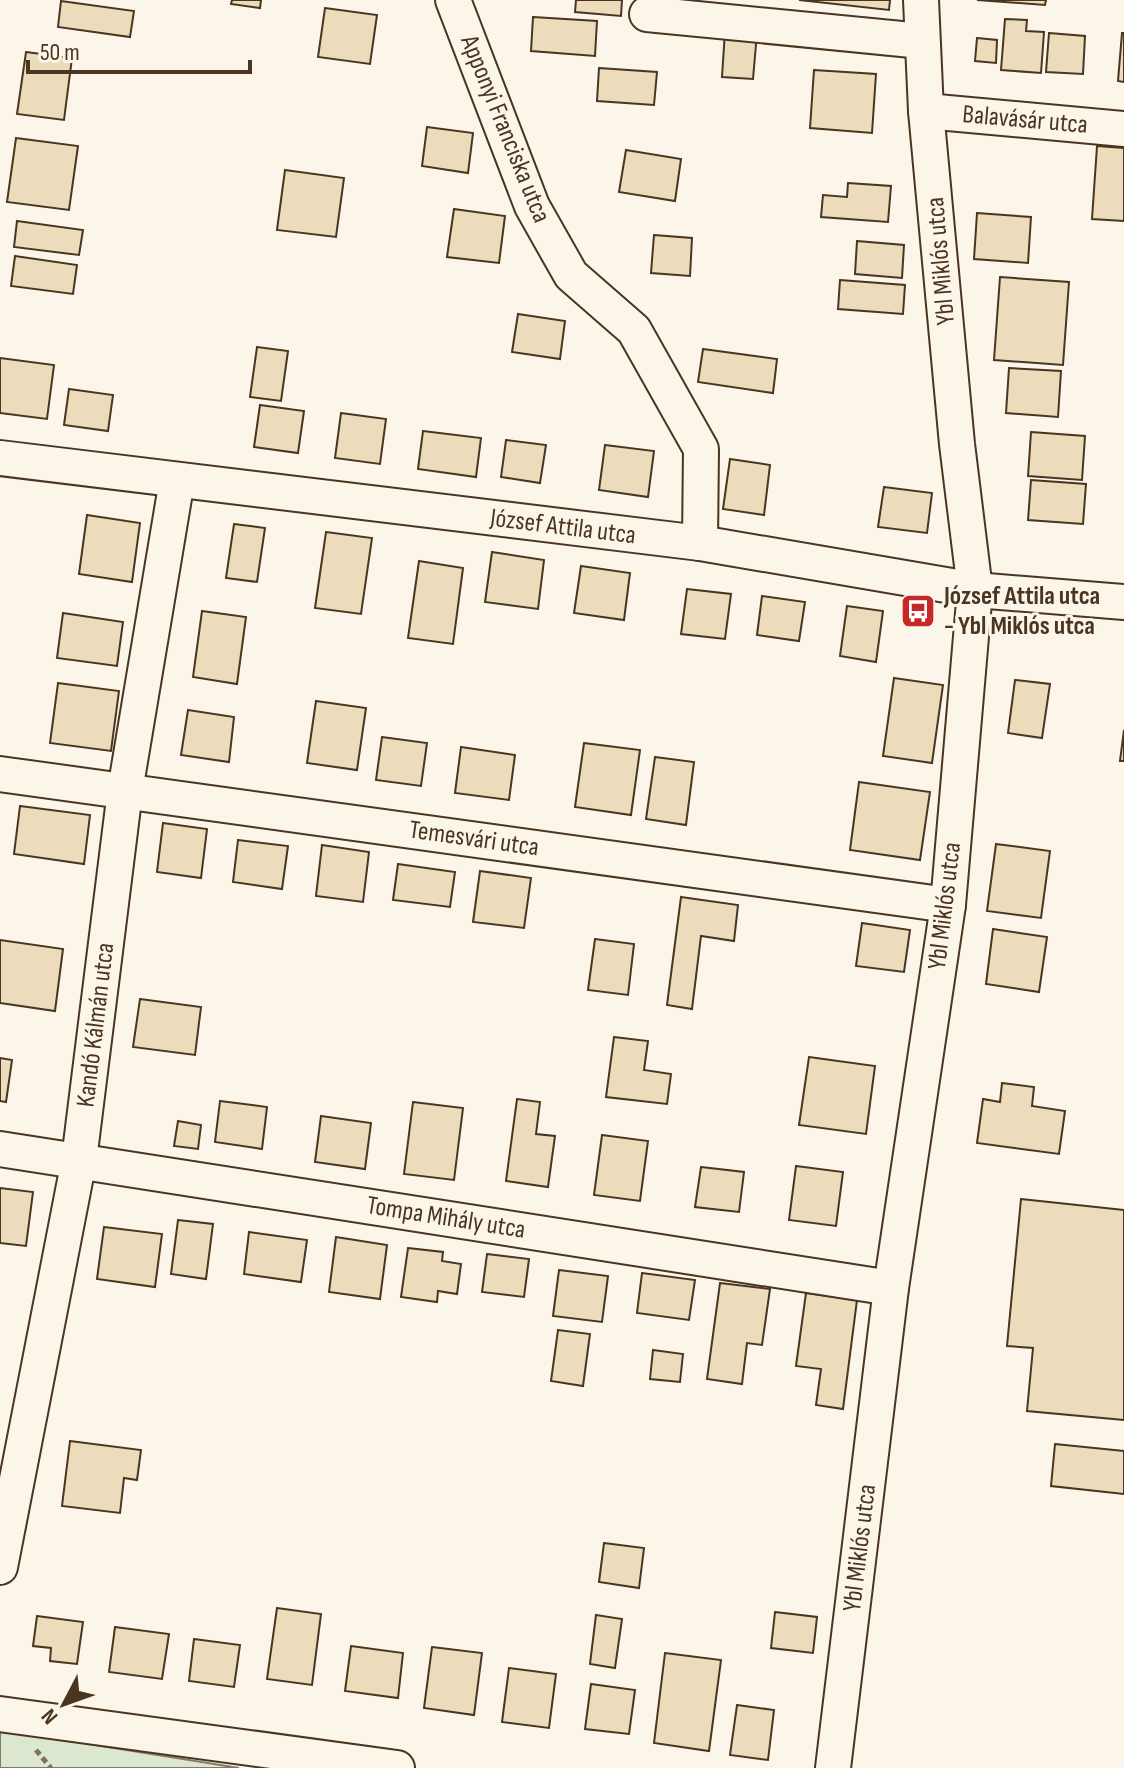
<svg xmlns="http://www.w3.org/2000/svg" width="1124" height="1768" font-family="'Sofia Sans Condensed',sans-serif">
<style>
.green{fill:#dce7d0;stroke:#887966;stroke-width:2}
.building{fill:#ecdcbc;stroke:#4a3520;stroke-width:2}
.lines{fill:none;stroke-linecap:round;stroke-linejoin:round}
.minor-casing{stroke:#4a3520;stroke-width:38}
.path{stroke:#7f6f5c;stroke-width:5;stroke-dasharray:6 4;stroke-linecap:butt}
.minor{stroke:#fbf6e9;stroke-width:34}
.labels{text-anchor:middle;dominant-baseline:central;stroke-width:6;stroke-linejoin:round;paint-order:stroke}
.street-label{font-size:26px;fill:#4a3520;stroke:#fbf6e9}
.poi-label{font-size:26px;font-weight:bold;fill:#4a3520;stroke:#fbf6e9;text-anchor:start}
</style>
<rect width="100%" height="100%" fill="#fbf6e9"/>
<polygon class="green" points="0,1730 20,1733 239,1768 0,1768"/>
<g class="building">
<polygon points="232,0 261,0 260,8 231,4"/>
<polygon points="576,0 622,0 621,16 575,12"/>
<polygon points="799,0 890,0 889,10"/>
<polygon points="977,0 1046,0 1045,5"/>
<polygon points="61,1 134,11 130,37 58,27"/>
<polygon points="325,8 377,15 370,64 318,57"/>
<polygon points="533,17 597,21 595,56 531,51"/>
<polygon points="1005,19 1027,20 1026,31 1044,32 1041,73 1001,70"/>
<polygon points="725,31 757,33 753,79 722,77"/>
<polygon points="1049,33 1085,36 1083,74 1046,72"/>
<polygon points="1122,33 1124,33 1124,82 1118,81"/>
<polygon points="977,38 997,40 996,63 975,61"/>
<polygon points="26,52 72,58 64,120 17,114"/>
<polygon points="599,68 657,72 654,105 597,101"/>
<polygon points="814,70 876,74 872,133 810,128"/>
<polygon points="427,127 473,133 468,173 422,166"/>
<polygon points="16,138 78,146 69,210 7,202"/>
<polygon points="1097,146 1124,148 1124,221 1092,219"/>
<polygon points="626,150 681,159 675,201 619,192"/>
<polygon points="285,170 344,178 336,237 277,230"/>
<polygon points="848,183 891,186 888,222 821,217 823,195 847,197"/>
<polygon points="454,209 505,216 499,263 447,257"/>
<polygon points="977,213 1031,217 1028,263 974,259"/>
<polygon points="17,221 83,230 79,255 14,247"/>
<polygon points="654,235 692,238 690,276 651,273"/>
<polygon points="857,241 904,245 902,278 855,274"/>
<polygon points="15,256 77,265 73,294 11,286"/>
<polygon points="1000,277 1069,282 1063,365 994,360"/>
<polygon points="840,280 905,285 903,314 838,309"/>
<polygon points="518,314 565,321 560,359 512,352"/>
<polygon points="257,347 288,351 281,401 250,397"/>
<polygon points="703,349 777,359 773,393 698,382"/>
<polygon points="0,358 54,365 47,419 0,413"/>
<polygon points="1009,368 1061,371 1058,417 1006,413"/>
<polygon points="69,389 113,395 108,431 64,425"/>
<polygon points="260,405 304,411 298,453 254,447"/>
<polygon points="341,413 386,419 380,464 335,458"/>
<polygon points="423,431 481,438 476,477 418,469"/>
<polygon points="1031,432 1085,436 1082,480 1028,476"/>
<polygon points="506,440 546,445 540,483 501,477"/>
<polygon points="605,445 654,451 648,497 599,490"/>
<polygon points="730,459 770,465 764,515 723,509"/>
<polygon points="1031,480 1086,484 1083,524 1028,520"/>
<polygon points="884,487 932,493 927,533 878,527"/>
<polygon points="87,515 140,523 132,582 79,574"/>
<polygon points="234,524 265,528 257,582 226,578"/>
<polygon points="326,532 372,538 361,614 315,608"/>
<polygon points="492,552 544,560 538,609 485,602"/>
<polygon points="419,561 463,568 453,644 408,638"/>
<polygon points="581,566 630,573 624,620 574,613"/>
<polygon points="687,589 731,594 725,639 681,634"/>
<polygon points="762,596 805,602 799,641 757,635"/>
<polygon points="847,606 883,611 876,662 840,656"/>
<polygon points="202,611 246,617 237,684 193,677"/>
<polygon points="63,613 123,622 117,666 57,658"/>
<polygon points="894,678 943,685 932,763 883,756"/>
<polygon points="1015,680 1050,684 1042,738 1008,733"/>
<polygon points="58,683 119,691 111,751 50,743"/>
<polygon points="316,701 366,708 357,770 307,763"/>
<polygon points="188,710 234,717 229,762 181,755"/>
<polygon points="1124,730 1124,761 1120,761"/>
<polygon points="382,737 427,743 421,786 376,780"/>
<polygon points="584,743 640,750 631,815 575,807"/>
<polygon points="461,747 515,755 509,800 455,793"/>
<polygon points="655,757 694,762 686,825 646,819"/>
<polygon points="859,782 930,792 920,860 850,850"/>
<polygon points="20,806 90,815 84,864 14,854"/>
<polygon points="163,823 207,829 201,878 157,872"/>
<polygon points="238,840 288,846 282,889 233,882"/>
<polygon points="996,844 1050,851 1041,918 987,911"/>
<polygon points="322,845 369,852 363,902 316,896"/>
<polygon points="398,864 455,872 450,907 393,900"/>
<polygon points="480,871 531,878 524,928 473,922"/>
<polygon points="681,897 738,905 734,941 701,936 692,1009 667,1005"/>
<polygon points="862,923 910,930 904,972 856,966"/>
<polygon points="993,929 1047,937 1039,992 986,984"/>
<polygon points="595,939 634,944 628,995 588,990"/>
<polygon points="0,940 63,949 55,1011 0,1003"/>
<polygon points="140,999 201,1007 195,1055 133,1047"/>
<polygon points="614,1037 648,1041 644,1070 671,1074 667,1104 606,1097"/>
<polygon points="809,1057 875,1066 866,1134 799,1125"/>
<polygon points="0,1058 12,1060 6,1102 0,1101"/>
<polygon points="1002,1083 1034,1087 1032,1106 1065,1111 1059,1154 977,1143 983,1099 1000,1102"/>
<polygon points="517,1099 540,1102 536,1134 555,1136 548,1187 506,1181"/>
<polygon points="220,1101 267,1107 262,1149 215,1142"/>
<polygon points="413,1102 463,1108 454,1180 404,1174"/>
<polygon points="321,1116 371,1123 365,1169 315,1162"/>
<polygon points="178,1121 201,1125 198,1149 174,1146"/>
<polygon points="602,1135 648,1141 640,1201 594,1195"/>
<polygon points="796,1166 843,1172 836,1226 789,1220"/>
<polygon points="701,1167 744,1172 739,1212 695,1207"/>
<polygon points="0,1188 33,1192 26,1246 0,1243"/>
<polygon points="1021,1199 1124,1210 1124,1420 1027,1411 1033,1348 1007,1346"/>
<polygon points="178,1220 213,1224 206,1279 171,1274"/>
<polygon points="104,1227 162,1234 155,1287 97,1279"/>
<polygon points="249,1232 307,1240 301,1282 244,1274"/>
<polygon points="336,1237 387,1245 380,1299 329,1292"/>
<polygon points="408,1248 443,1252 442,1261 461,1264 457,1294 438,1291 437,1302 401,1297"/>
<polygon points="487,1254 529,1259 524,1297 482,1292"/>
<polygon points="559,1270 608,1276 602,1322 553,1316"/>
<polygon points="642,1273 695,1280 689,1320 637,1313"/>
<polygon points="720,1283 770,1289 762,1345 747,1343 742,1384 707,1379"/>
<polygon points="806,1293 857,1300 843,1409 816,1405 821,1369 796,1366"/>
<polygon points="558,1330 590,1334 583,1386 551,1381"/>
<polygon points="653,1350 683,1354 680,1382 650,1379"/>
<polygon points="70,1441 141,1450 137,1480 124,1478 120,1513 62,1506"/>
<polygon points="1055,1444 1124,1451 1124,1494 1051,1486"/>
<polygon points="604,1543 644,1548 639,1588 599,1582"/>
<polygon points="277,1608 321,1614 312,1685 267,1679"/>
<polygon points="775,1612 817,1617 813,1653 771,1648"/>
<polygon points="596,1615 622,1619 615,1668 590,1664"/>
<polygon points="37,1616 83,1622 77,1664 50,1661 51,1648 33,1646"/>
<polygon points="115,1627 169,1634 162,1679 109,1672"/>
<polygon points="194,1639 240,1645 234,1687 189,1681"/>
<polygon points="351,1646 403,1653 398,1698 345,1691"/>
<polygon points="432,1647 482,1653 474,1715 424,1708"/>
<polygon points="665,1653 721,1660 709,1751 654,1743"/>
<polygon points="509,1668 556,1674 549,1728 502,1722"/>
<polygon points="591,1684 635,1690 629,1734 585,1729"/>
<polygon points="737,1705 774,1710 768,1760 730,1755"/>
</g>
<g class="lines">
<g class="minor-casing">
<g id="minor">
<polyline points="453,0 532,206 571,275 634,330 701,449 700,543"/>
<polyline points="647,14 922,41"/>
<polyline points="926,111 1124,129"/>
<polyline points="0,458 700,543 975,590 1124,602"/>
<polyline points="0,774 948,905"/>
<polyline points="0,1149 891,1288"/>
<polyline points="0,1567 79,1160 125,791 177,480"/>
<polyline points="0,1714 397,1768"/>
<polyline points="833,1768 891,1288 948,905 975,590 957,444 926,111 921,0"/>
</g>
</g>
<polyline class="path" points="36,1750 51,1768"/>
<use href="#minor" class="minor"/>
</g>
<defs>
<g id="bus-square" transform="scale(1.8)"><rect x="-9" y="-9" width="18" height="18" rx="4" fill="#c62828" stroke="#fbf6e9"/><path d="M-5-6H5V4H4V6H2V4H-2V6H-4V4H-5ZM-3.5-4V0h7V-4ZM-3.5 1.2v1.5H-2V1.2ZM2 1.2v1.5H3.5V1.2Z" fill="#fff"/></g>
</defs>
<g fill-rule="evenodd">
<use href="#bus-square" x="918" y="611"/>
</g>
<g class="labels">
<g class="street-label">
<text transform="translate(1025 120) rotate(5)">Balavásár utca</text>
<text transform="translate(505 129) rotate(68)">Apponyi Franciska utca</text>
<text transform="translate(941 261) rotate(-95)">Ybl Miklós utca</text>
<text transform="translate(563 527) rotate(7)">József Attila utca</text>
<text transform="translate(474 839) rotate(8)">Temesvári utca</text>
<text transform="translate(945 906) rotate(-83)">Ybl Miklós utca</text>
<text transform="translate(96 1025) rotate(-83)">Kandó Kálmán utca</text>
<text transform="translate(446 1218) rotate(9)">Tompa Mihály utca</text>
<text transform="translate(860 1548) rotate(-83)">Ybl Miklós utca</text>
</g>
<g class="poi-label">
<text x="944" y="596">József Attila utca<tspan x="944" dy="30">- Ybl Miklós utca</tspan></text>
</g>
</g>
<g transform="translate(64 1704) rotate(229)" stroke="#fbf6e9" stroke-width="6" paint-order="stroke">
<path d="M0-6L14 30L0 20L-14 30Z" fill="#4a3520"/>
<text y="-12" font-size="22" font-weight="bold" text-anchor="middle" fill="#4a3520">N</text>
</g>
<path d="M28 60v12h222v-12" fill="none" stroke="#4a3520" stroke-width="4"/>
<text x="40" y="60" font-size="24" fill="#4a3520" stroke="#fbf6e9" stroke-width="6" paint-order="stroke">50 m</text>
</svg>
